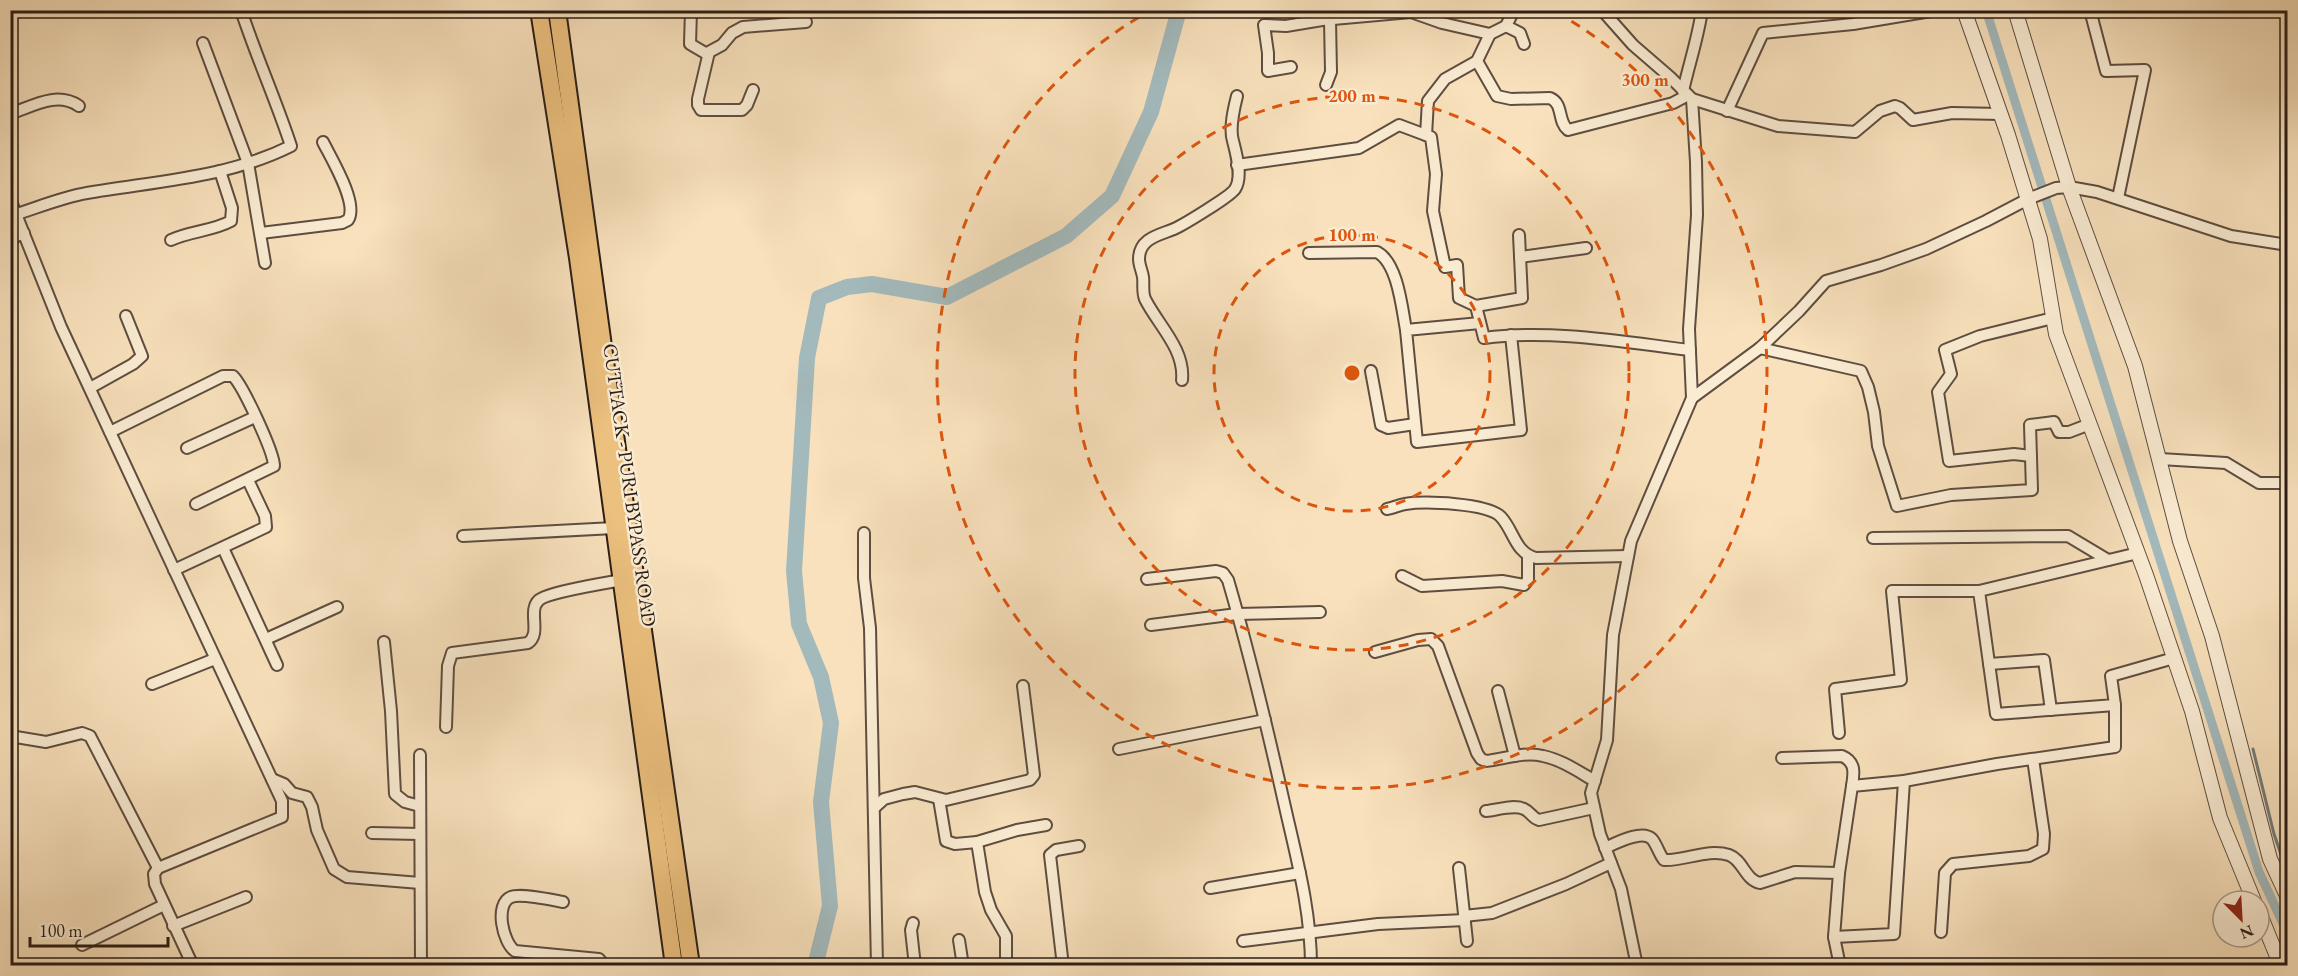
<svg xmlns="http://www.w3.org/2000/svg" width="2298" height="976" font-family="'EB Garamond',serif">
<style>
.lines{fill:none;stroke-linecap:round;stroke-linejoin:round}
.stream{stroke:#737b7b;stroke-width:3}
.canal{stroke:#a3babd;stroke-width:9}
.river{stroke:#a3babd;stroke-width:16}
.minor-casing{stroke:#5e4e40;stroke-width:14}
.tertiary-casing{stroke:#5e4e40;stroke-width:16}
.trunk-casing{stroke:#2a1d17;stroke-width:20}
.minor{stroke:#faecd3;stroke-width:10}
.tertiary{stroke:#faecd3;stroke-width:14}
.trunk{stroke:#ecc07e;stroke-width:16}
.ring{fill:none;stroke:#de560d;stroke-width:3;stroke-dasharray:10 8}
.labels{text-anchor:middle;dominant-baseline:central;stroke-width:5;stroke-linejoin:round;paint-order:stroke}
.street-label{font-size:20px;fill:#2a1d17;stroke:#faecd3}
.centre{fill:#de560d;stroke:#faecd3;stroke-width:3}
.ring-label{font-size:18px;text-anchor:middle;font-weight:bold;fill:#de560d;stroke:#faecd3;stroke-width:5;stroke-linejoin:round;paint-order:stroke}
</style>
<rect width="100%" height="100%" fill="#f8e1bc"/>
<filter id="stains"><feTurbulence type="fractalNoise" baseFrequency=".00333" numOctaves="4"/><feColorMatrix values="0 0 0 0 .2 0 0 0 0 .09 0 0 0 0 .02 0 0 0 .5 -.17"/></filter>
<radialGradient id="worn" r=".72"><stop offset=".6" stop-color="#630" stop-opacity="0"/><stop offset="1" stop-color="#630" stop-opacity=".3"/></radialGradient>
<g class="lines">
<polyline class="stream" points="2253,749 2274,834 2288,875"/>
<polyline class="canal" points="1986,10 2259,872 2288,934"/>
<polyline class="river" points="815,966 830,906 821,802 831,723 821,677 799,624 794,571 807,358 819,298 847,287 872,284 947,297 1066,236 1112,196 1151,112 1179,10"/>
<g class="minor-casing">
<g id="minor">
<polyline points="691,10 690,44 707,54"/>
<polyline points="1514,10 1506,26 1520,33 1524,44"/>
<polyline points="1602,10 1633,45 1670,77 1692,99 1696,162 1697,215 1689,329 1692,398 1631,541 1613,635 1607,740 1591,793 1600,834 1621,889 1637,966"/>
<polyline points="2090,10 2106,71 2145,70 2118,198"/>
<polyline points="203,43 248,163 265,263"/>
<path d="M1477 61 1497 96 1511 99 1550 98C1564 104 1557 121 1568 130L1673 103 1688 95"/>
<polyline points="1291,67 1268,71 1268,53 1264,25 1286,26 1322,20 1411,12 1442,23 1490,34 1506,26"/>
<polyline points="1326,85 1331,72 1330,20"/>
<polyline points="753,90 747,105 742,110 701,110 698,105 698,99 709,52 722,45 732,33 743,27 806,22"/>
<path d="M1683 91C1689 64 1698 38 1702 10"/>
<polyline points="1692,99 1778,126 1855,132 1880,111 1895,106 1900,108 1913,120 1952,113 2001,114"/>
<polyline points="1727,111 1763,33 1853,24 1937,10"/>
<path d="M10 114C33 106 57 91 79 106"/>
<polyline points="1426,135 1428,101 1445,79 1477,61 1490,34"/>
<polyline points="1237,165 1359,148 1399,125 1431,137 1436,174 1433,211 1445,267 1457,265 1459,298 1476,306 1522,298 1519,235"/>
<polyline points="10,199 61,327 282,801 282,817 158,868 154,874 155,884 193,966"/>
<path d="M17 214C39 207 63 197 87 193 156 181 227 178 291 146 276 100 256 56 241 10"/>
<path d="M261 233 342 223 348 220C359 204 331 158 323 142"/>
<polyline points="10,239 24,233"/>
<path d="M171 240C190 231 213 231 231 221L232 208 220 171"/>
<path d="M1309 253 1377 252C1398 263 1402 309 1406 330"/>
<polyline points="1520,257 1586,248"/>
<path d="M1476 306 1484 338C1552 329 1623 342 1690 350"/>
<polyline points="1480,323 1406,330 1417,442 1521,430 1511,335"/>
<polyline points="1760,348 1861,371 1868,387 1874,412 1878,446 1897,506 1951,495 2032,490 2030,425 2054,422 2059,432 2069,432 2090,424"/>
<polyline points="1371,371 1381,425 1388,428 1415,424"/>
<path d="M1182 380C1185 349 1158 325 1145 299 1142 292 1144 284 1143 277 1142 271 1139 265 1139 259 1139 238 1160 235 1174 229 1183 225 1231 196 1235 189 1243 177 1236 153 1233 141 1229 128 1234 108 1237 96"/>
<polyline points="90,388 133,364 142,356 126,316"/>
<polyline points="1692,398 1760,348 1799,311 1826,281 1881,265 1926,249 1986,221 2028,199 2056,188 2069,187 2097,192 2231,236 2288,245"/>
<path d="M110 432 223 376H233C243 386 274 452 274 466L196 504"/>
<polyline points="187,448 255,417"/>
<polyline points="2031,456 2014,454 1949,461 1938,392 1951,374 1945,350 1980,336 2053,318"/>
<polyline points="2160,459 2226,463 2259,483 2288,483"/>
<path d="M1387 509C1393 508 1399 505 1405 504 1425 501 1488 503 1501 517 1514 531 1515 553 1536 558L1628 556"/>
<polyline points="864,533 864,578 870,628 877,966"/>
<polyline points="463,536 614,528"/>
<polyline points="1873,538 2068,536 2108,560"/>
<polyline points="223,548 277,665"/>
<polyline points="2138,553 1979,591 1996,714 2115,705 2111,676 2174,658"/>
<polyline points="174,570 266,527 265,516 248,480"/>
<polyline points="1402,576 1422,586 1502,581 1524,585 1528,580 1528,556"/>
<path d="M1147 579 1216 571 1223 573 1228 580C1250 655 1268 731 1285 807 1297 860 1311 911 1311 966"/>
<polyline points="1151,625 1237,614 1320,612"/>
<polyline points="266,639 337,607"/>
<polyline points="384,642 391,711 395,794 405,802 420,806"/>
<path d="M1375 652 1418 640 1431 639 1438 646 1477 753 1481 759 1486 761C1504 759 1525 751 1543 756 1562 760 1579 772 1595 781"/>
<polyline points="1989,664 2044,660 2051,710"/>
<polyline points="152,684 215,659"/>
<polyline points="1498,691 1515,756"/>
<path d="M446 727 448 666 452 653 528 643C542 633 527 611 539 600 548 592 606 583 622 580"/>
<polyline points="1839,733 1835,689 1901,680 1892,591 1979,591"/>
<polyline points="10,736 46,742 82,733 90,736 158,868"/>
<polyline points="1119,749 1265,720"/>
<polyline points="420,755 421,966"/>
<path d="M1782 758 1842 756C1856 762 1854 773 1852 786"/>
<polyline points="272,779 284,784 292,793 307,797 312,807 317,830 334,869 347,877 420,883"/>
<polyline points="939,799 946,841 955,844 977,842"/>
<polyline points="874,808 884,799 903,794 915,792 946,800 1030,780 1034,775 1023,686"/>
<path d="M1486 811C1497 810 1514 804 1524 809 1531 812 1532 818 1539 820L1594 808"/>
<polyline points="372,833 420,834"/>
<path d="M1605 848C1616 843 1642 829 1652 839 1657 845 1659 854 1664 860 1685 861 1708 848 1729 855 1743 860 1745 880 1760 883L1795 872 1839 873 1852 786 1904 781"/>
<polyline points="1459,868 1467,941"/>
<polyline points="1839,873 1834,937 1840,966"/>
<polyline points="1210,888 1300,873"/>
<path d="M563 902C552 900 521 893 511 897 494 904 503 943 515 951L599 959 605 966"/>
<polyline points="1464,916 1492,913 1566,884 1611,863"/>
<polyline points="913,923 911,930 915,966"/>
<polyline points="173,926 246,897"/>
<polyline points="1941,932 1945,873 1953,864 2029,856 2043,849 2044,834 2033,759"/>
<polyline points="1834,937 1894,934 1904,781 1997,764 2115,747 2115,705"/>
<polyline points="959,940 963,966"/>
<polyline points="1243,941 1378,924 1465,920"/>
<polyline points="82,945 164,905"/>
<polyline points="1006,966 1006,936 991,910 985,892 977,842 1017,830 1046,825"/>
<polyline points="1063,966 1050,855 1056,850 1079,846"/>
</g>
</g>
<g class="tertiary-casing">
<g id="tertiary">
<polyline points="1964,10 2008,135 2040,239 2056,334 2146,575 2192,711 2220,818 2254,901"/>
<polyline points="2015,10 2069,187 2135,366 2180,541 2212,636 2270,859 2288,898"/>
<polyline points="2259,912 2281,966"/>
</g>
</g>
<g class="trunk-casing">
<g id="trunk">
<polyline points="539,10 578,258 674,966"/>
<polyline points="557,10 618,456 691,966"/>
</g>
</g>
<use href="#minor" class="minor"/>
<use href="#tertiary" class="tertiary"/>
<use href="#trunk" class="trunk"/>
</g>
<g class="ring">
<circle cx="1352" cy="373" r="138"/>
<circle cx="1352" cy="373" r="277"/>
<path d="M1556 12A415 415 0 1 1 1148 12"/>
</g>
<g class="labels">
<g class="street-label">
<text transform="translate(630 485) rotate(82)">CUTTACK - PURI BYPASS ROAD</text>
</g>
</g>
<circle cx="1352" cy="373" r="9" class="centre"/>
<g class="ring-label">
<text x="1645" y="86">300 m</text>
<text x="1352" y="102">200 m</text>
<text x="1352" y="241">100 m</text>
</g>
<rect width="2298" height="976" fill="none" stroke="#f8e1bc" stroke-width="36"/>
<rect x="12" y="12" width="2274" height="952" fill="none" stroke="#2a1d17" stroke-width="3"/>
<rect x="18" y="18" width="2262" height="940" fill="none" stroke="#2a1d17" stroke-width="1.5"/>
<g transform="translate(2241 919) rotate(156)"><circle r="28" fill="#faecd3" stroke="#a79988" stroke-width="1.5"/>
<path d="M0-4.5L10 22L0 15L-10 22Z" fill="#8f2418"/>
<text y="-9" font-size="16" font-weight="bold" text-anchor="middle" fill="#2a1d17">N</text>
</g>
<path d="M30 937v9h138v-9" fill="none" stroke="#2a1d17" stroke-width="3"/>
<text x="39" y="937" font-size="18" fill="#2a1d17" stroke="#faecd3" stroke-width="4.5" paint-order="stroke">100 m</text>
<rect width="100%" height="100%" filter="url(#stains)"/>
<rect width="100%" height="100%" fill="url(#worn)"/>
</svg>
